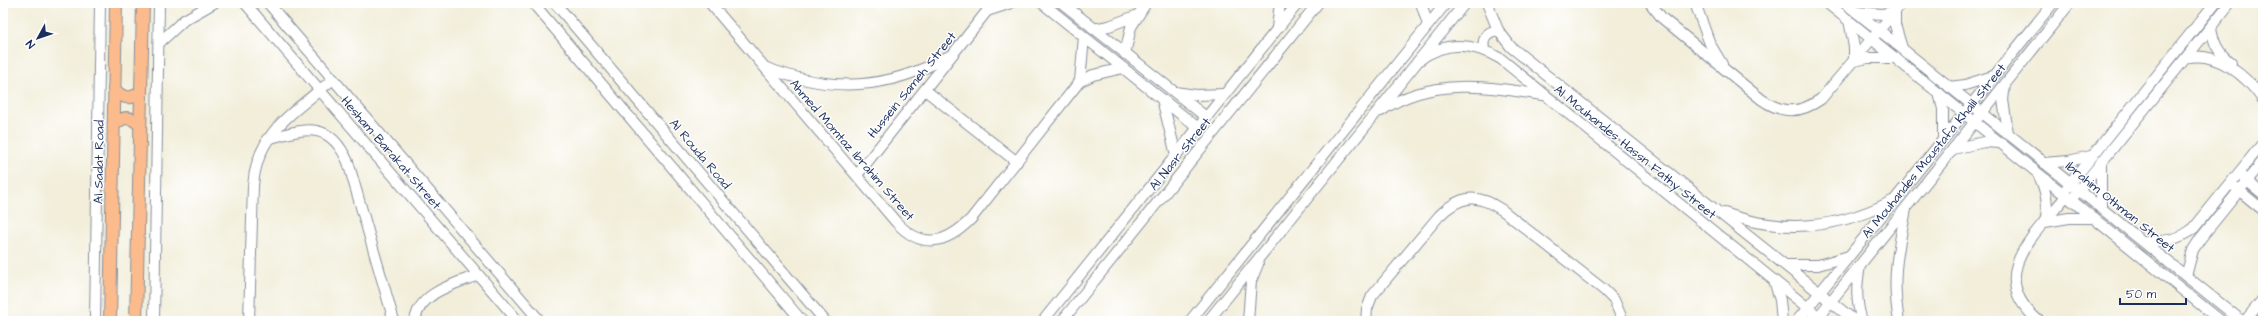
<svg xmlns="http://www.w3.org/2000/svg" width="2266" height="324" font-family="'Architects Daughter',sans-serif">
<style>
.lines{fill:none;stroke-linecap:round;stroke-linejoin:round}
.minor-casing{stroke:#868e9c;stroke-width:12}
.major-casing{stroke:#868e9c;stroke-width:14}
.minor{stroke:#fff;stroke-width:10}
.major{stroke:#fbbb8c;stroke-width:12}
.labels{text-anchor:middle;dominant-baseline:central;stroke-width:3;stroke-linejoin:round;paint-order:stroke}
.street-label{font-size:13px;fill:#1b2f5e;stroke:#fff}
</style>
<rect width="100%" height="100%" fill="#fff"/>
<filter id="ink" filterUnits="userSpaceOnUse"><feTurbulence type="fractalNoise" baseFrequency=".025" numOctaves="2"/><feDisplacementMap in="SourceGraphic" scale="8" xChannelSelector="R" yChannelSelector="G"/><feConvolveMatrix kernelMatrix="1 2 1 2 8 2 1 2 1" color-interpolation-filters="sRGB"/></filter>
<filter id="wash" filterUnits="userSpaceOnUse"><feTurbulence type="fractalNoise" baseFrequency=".012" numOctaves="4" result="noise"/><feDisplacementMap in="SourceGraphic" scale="16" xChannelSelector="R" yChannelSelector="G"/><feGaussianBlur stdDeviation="0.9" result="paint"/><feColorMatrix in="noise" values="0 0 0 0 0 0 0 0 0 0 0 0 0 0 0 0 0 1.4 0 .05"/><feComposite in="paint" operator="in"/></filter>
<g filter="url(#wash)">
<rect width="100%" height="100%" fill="#f2eeda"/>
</g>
<g filter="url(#ink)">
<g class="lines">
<g class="minor-casing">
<g id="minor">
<polyline points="245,3 518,321"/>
<polyline points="268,3 540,321"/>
<polyline points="533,3 802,321"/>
<polyline points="555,3 825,321"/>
<path d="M710 3 896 222C922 250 946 244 971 219L1080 81 1084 37"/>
<polyline points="1042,3 1198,128"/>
<polyline points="1062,3 1206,117"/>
<polyline points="1421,3 1428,25"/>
<polyline points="1487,3 1498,30 1511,47 1855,321"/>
<path d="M1650 3 1662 18 1761 99C1782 114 1800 114 1821 99L1902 3"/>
<polyline points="1695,3 1710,44 1722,64"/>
<polyline points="1827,3 2221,321"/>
<polyline points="1845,3 2242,321"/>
<polyline points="987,11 1011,3"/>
<polyline points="1857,12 1882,14 1895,11 1895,25 1902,48"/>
<polyline points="1849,20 1854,47 1854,61 1868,58 1896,58"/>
<path d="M2211 27C2213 42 2218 53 2231 63"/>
<polyline points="1277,28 1280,3"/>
<polyline points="1093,29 1109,26 1138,15"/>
<polyline points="159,43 184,20 214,3"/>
<path d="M1484 50C1482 38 1486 32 1498 30"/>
<polyline points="1125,54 1131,27 1146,3"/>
<path d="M2186 58C2216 50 2247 76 2263 100"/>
<path d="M1418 61C1445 40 1472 42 1501 59L1824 321"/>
<path d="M767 68C832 93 888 90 949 56"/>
<polyline points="1080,81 1093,75 1123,68"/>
<polyline points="2005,84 2003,100 2008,133"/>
<polyline points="1949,87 1965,85 1993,76"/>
<polyline points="925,90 1017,162"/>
<polyline points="1175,92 1196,95 1225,94"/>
<polyline points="1939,93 1943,109 1943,140"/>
<polyline points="1162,99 1176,155"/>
<path d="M1381 111C1429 77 1488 86 1542 95"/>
<path d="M267 139C305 129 329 119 348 162L394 321"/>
<polyline points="1953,149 1984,142 2000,143"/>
<polyline points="2044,163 2068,161 2091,156"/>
<polyline points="857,175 987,11 990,3"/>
<path d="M2039 176C2047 192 2049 206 2045 222L2069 218H2092"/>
<polyline points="2241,176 2263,194"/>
<polyline points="2235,187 2263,210"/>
<polyline points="2066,189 2215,3"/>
<polyline points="2075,195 2230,3"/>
<polyline points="2101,208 2101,162"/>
<path d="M1724 213C1782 234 1838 229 1892 201"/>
<path d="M2143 241C2163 242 2177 241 2194 228L2263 143"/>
<polyline points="1785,265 1818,265 1849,256"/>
<path d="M1860 266C1856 286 1856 302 1862 321"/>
<polyline points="2186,276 2193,250 2200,239 2263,161"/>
<polyline points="1774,280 1780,300 1782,321"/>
<polyline points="95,321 100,3"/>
<polyline points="154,321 159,3"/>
<path d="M249 321 253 186C257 131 294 113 333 79"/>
<path d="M415 321C419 292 455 284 478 275"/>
<polyline points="1043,321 1298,3"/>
<polyline points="1062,321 1318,3"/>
<polyline points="1190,321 1446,3"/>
<polyline points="1208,321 1465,3"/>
<polyline points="1248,321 1251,281 1258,264"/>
<path d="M1366 321 1367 309 1372 296 1439 216C1460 195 1477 193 1502 210L1604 290 1614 300 1623 321"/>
<polyline points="1797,321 2053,3"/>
<polyline points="1815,321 2070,3"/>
<path d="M1899 321C1891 277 1898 251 1906 209"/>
<path d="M2039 321C1984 276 2035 235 2066 196"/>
<polyline points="2245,321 2263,299"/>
</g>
</g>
<g class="major-casing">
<g id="major">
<path d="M114 89C123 99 131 100 141 92"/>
<path d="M114 125C123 116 131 116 140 125"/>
<polyline points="110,321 116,3"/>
<polyline points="136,321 143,3"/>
</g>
</g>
<use href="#minor" class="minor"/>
<use href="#major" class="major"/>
</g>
</g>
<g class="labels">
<g class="street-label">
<text transform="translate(912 85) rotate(-51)">Hussein Sameh Street</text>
<text transform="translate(852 150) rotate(49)">Ahmed Momtaz Ibrahim Street</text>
<text transform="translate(1934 151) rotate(-51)">Al Mouhandes Moustafa Khalil Street</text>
<text transform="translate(1635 152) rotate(39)">Al Mouhandes Hassn Fathy Street</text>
<text transform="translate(391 153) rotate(49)">Hesham Barakat Street</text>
<text transform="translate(700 154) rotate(50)">Al Rouda Road</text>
<text transform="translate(1180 154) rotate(-51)">Al Nasr Street</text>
<text transform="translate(99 162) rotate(-89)">Al Sadat Road</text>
<text transform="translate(2120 207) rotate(39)">Ibrahim Othman Street</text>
</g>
</g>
<rect width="2266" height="324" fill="none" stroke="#fff" stroke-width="16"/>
<g transform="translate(38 38) rotate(230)" stroke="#ffffff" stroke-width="3" paint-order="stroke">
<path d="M0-3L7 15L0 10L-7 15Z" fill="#1b2f5e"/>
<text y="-6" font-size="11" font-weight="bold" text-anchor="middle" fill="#1b2f5e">N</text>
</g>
<path d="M2120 298v6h66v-6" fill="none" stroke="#1b2f5e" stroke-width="2"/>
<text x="2126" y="298" font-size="12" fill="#1b2f5e" stroke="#ffffff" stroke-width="3" paint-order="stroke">50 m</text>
</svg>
